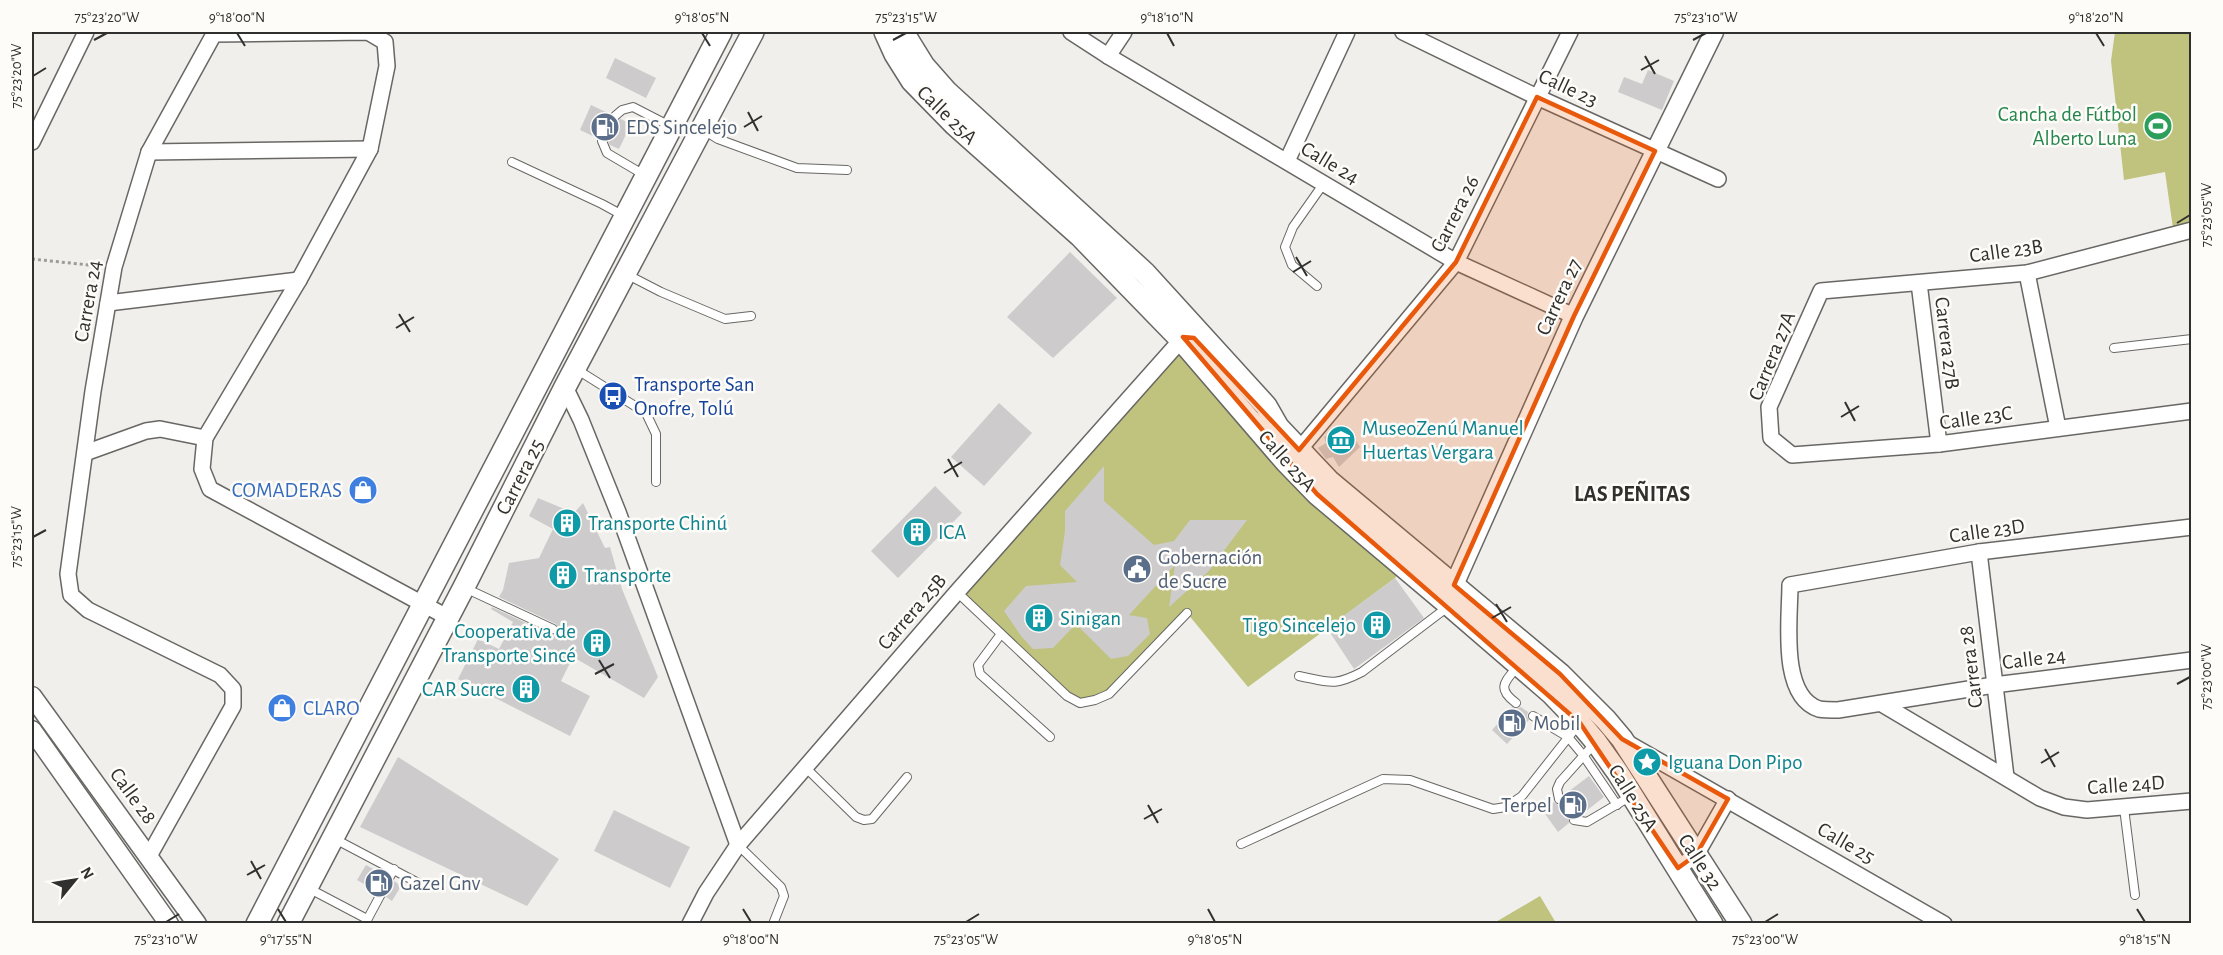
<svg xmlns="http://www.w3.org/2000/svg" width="2223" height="955" font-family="'Alegreya Sans',sans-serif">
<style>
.green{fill:#bfc37d}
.building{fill:#cecbcd}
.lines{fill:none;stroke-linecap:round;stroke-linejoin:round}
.service-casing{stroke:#686764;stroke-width:10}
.minor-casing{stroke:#686764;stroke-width:18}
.tertiary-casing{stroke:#686764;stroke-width:21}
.secondary-casing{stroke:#686764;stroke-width:24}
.path{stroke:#9c9c99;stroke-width:3;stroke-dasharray:3 3;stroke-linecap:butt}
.service{stroke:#fff;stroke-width:8}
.minor{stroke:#fff;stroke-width:15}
.tertiary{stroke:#fff;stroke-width:18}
.secondary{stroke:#fff;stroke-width:21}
.marked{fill:#e8590c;fill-opacity:0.2;stroke:#e8590c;stroke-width:4.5;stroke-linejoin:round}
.ticks{fill:none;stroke:#30302e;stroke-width:2}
.labels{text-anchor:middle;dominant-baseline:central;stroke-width:5;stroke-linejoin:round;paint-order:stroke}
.street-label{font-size:21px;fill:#30302e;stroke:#fdfcf9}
.leisure-label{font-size:21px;fill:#27864d;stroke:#fdfcf9;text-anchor:end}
.service-label{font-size:21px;fill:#4e5e75;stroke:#fdfcf9;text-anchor:start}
.transit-label{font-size:21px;fill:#164399;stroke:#fdfcf9;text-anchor:start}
.culture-label{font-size:21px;fill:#0d838f;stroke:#fdfcf9;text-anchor:start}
.shop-label{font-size:21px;fill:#366cbe;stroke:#fdfcf9;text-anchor:end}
.neighbourhood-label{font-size:22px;font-weight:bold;fill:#30302e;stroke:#fdfcf9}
.neatline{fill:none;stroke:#30302e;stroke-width:2}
.ticks-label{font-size:15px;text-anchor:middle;fill:#30302e}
</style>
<rect width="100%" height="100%" fill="#f0efeb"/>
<g class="green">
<polygon points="2115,32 2191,32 2191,230 2174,235 2165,172 2124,180 2111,61"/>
<polygon points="1181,340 1403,567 1395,578 1248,687 1187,613 1109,694 1080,703 957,592"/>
<polygon points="1540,896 1556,923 1494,923"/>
</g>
<g class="building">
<polygon points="615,58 656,78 646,98 606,78"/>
<polygon points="1648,70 1674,81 1662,110 1618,92 1624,77 1642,84"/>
<polygon points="591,105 610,114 609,118 612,121 621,119 631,124 619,149 610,145 605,136 600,135 597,138 580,130"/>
<polygon points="1070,252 1117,298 1053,358 1007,317"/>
<polygon points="999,403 1032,433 984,486 951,457"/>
<polygon points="1346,425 1360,447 1339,467 1333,457 1326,459 1318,448 1326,443 1324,437"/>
<polygon points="1104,466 1104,501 1154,545 1174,541 1190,520 1247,520 1208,572 1169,607 1175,565 1129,615 1147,618 1150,634 1128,656 1111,659 1076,624 1053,648 1033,649 1021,636 1004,611 1026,586 1077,582 1060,565 1065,531 1065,511"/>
<polygon points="935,486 962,513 898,578 871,551"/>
<polygon points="538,498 574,513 583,503 605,548 610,547 622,589 658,677 644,698 573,657 561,681 590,696 570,736 458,679 478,639 499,649 513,622 491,609 492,607 550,634 556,634 559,631 556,624 499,597 503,590 509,563 539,558 553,529 529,516"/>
<polygon points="1395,578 1424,618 1354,669 1327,628"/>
<polygon points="1512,707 1516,709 1521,707 1528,712 1527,716 1529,720 1507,744 1492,730"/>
<polygon points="398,757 559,859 527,906 360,827"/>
<polygon points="1589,776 1604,797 1581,815 1570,816 1569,823 1558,832 1543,811 1554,802 1558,805 1562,804 1565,800 1564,795"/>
<polygon points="614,810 690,847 670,888 594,851"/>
<polygon points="366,865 384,875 386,883 390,884 394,881 401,886 392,901 386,897 387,893 384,889 380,888 376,891 357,880"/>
</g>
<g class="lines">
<g class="service-casing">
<g id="service">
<polyline points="615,116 622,110 633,107 670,126"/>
<polyline points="702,129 718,139 797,168 847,170"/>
<polyline points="602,141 607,153 646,176"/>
<polyline points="512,162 602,204 624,216"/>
<polyline points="626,274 661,292 725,319 751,316"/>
<polyline points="1317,286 1292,265 1285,247 1293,227 1324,183"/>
<polyline points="2114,348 2192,339"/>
<polyline points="576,369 646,413 656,434 656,482"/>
<polyline points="465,588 553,629"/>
<polyline points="957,592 1067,696 1080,703 1095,700 1109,694 1187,613"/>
<polyline points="1001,634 978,665 980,674 1050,737"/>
<path d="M1299 676C1329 682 1333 687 1362 672L1449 606"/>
<path d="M1516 703C1496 688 1505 682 1517 667"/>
<polyline points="1533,716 1568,737 1583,755 1617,805"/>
<polyline points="805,767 856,817 864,820 872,819 907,777"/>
<polyline points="1559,799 1557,789 1560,782 1595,743"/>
<polyline points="2124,808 2135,895"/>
<polyline points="1574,820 1587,822 1631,796"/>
<polyline points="333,838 424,886"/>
<polyline points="1241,844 1383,779 1410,780 1493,809 1506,807 1522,796 1578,725"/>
<polyline points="738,845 781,887 784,896 773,924"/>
<polyline points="389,878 394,869"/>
<polyline points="308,888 367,919"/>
<polyline points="366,922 381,894"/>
</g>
</g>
<g class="minor-casing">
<g id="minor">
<polyline points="1071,32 1108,56 1456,262 1574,316"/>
<polyline points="1403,32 1537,97 1718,179"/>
<polyline points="1108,56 1124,32"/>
<polyline points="32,142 86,32"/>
<polyline points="149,152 370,149"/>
<polyline points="1287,161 1347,32"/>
<polyline points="2192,230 2027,273 1821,291 1769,407 1771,438 1792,455 1939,444 2192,411"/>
<polyline points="2027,273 2058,428"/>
<polyline points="1919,283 1939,444"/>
<polyline points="108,303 299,280"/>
<polyline points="565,387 581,420 618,512 738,845"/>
<polyline points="1299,450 1456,262 1570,32"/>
<polyline points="85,453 146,431 160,429 205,438"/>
<path d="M2192 527 1979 552 1790 585C1790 618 1779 696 1819 709 1825 710 1832 710 1838 710L1994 685 2192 660"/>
<polyline points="1979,552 2006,777"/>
<polyline points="1882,704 2040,798 2064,807 2087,810 2192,801"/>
<polyline points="1626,742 1944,924"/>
<polyline points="149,856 233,706 233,689 220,675 88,610 71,595 68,574 93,391 114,267 149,152 214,34 368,32 385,42 387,66 370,149 299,280 205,438 202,469 210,489 447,617"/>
<polyline points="1678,868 1696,855 1728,799"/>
<polyline points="690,924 706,893 738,845 957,592 1181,340"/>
</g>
</g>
<g class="tertiary-casing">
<g id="tertiary">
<polyline points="1454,585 1574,316 1714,32"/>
<polyline points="32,696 197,924"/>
<polyline points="32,730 169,924"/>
</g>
</g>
<g class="secondary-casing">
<g id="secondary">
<polyline points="885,32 895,54 912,81 955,125 1080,236 1181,340 1286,462 1317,494 1449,605 1551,693 1580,723 1596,742 1618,773 1712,924"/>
<polyline points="903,32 924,66 946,91 1145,273 1266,406 1278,427 1329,481 1560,674 1606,720 1622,739 1741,924"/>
<polyline points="257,924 721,32"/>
<polyline points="288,924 464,587 565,387 753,32"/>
</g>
</g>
<polyline class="path" points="32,259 98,266"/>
<use href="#service" class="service"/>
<use href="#minor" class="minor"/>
<use href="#tertiary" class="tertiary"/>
<use href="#secondary" class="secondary"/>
</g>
<path class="marked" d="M1537 97 1655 151 1574 316 1454 585 1560 674 1622 739 1728 799 1696 855 1678 868 1580 723 1317 494 1183 337 1194 338 1299 450 1456 262Z"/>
<path class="ticks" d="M237 33 245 46M702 33 710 46M1167 33 1174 46M2096 33 2104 46M94 40 107 33M893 40 906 33M1693 40 1706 33M1645 56 1655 74M1641 70 1659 60M33 76 46 68M748 112 758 131M744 127 762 116M2177 223 2190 215M1296 257 1307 276M1293 272 1311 261M399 314 410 332M396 328 414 317M1845 402 1855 421M1841 417 1859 406M948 459 958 477M944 473 962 462M33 537 46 530M1496 604 1507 622M1492 618 1511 607M599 660 610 678M595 674 614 664M2177 684 2190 677M2045 749 2055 767M2041 763 2059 752M1148 805 1158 823M1144 819 1162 809M251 861 261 879M247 875 265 865M278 909 286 922M743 909 751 922M1208 909 1215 922M2137 909 2145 922M166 922 179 914M966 922 979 914M1765 922 1778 914"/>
<defs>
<g id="stadium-disc" transform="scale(1.5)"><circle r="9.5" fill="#2e9e5b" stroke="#fdfcf9"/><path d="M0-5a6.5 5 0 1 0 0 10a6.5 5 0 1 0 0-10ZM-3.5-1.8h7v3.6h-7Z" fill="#fff"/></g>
<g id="fuel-disc" transform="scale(1.5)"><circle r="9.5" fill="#5c6f8a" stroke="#fdfcf9"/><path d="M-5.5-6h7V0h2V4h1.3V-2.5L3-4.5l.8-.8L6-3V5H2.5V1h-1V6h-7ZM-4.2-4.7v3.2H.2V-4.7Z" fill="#fff"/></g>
<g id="bus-disc" transform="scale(1.5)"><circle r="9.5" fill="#1a4fb4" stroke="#fdfcf9"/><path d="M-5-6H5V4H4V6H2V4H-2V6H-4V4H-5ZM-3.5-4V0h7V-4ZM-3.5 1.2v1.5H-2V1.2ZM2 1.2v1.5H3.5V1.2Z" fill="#fff"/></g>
<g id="museum-disc" transform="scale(1.5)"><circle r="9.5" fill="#0f9aa8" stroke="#fdfcf9"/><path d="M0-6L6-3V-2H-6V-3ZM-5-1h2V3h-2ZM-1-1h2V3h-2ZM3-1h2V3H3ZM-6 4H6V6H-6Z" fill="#fff"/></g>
<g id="shop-disc" transform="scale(1.5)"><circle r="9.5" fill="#3f7fe0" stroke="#fdfcf9"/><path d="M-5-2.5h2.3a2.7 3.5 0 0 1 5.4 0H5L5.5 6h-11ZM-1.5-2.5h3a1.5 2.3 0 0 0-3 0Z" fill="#fff"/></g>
<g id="building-disc" transform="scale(1.5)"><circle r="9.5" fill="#0f9aa8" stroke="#fdfcf9"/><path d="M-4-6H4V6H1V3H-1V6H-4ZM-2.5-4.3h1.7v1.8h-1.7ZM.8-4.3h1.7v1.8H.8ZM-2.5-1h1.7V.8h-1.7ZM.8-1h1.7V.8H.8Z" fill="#fff"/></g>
<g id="civic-disc" transform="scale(1.5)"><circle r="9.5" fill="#5c6f8a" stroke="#fdfcf9"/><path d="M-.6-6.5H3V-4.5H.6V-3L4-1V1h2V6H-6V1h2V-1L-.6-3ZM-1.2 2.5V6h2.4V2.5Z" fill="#fff"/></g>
<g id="sight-disc" transform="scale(1.5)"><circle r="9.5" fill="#0f9aa8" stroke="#fdfcf9"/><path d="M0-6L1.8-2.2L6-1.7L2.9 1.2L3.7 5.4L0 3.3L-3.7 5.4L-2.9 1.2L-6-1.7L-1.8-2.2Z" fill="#fff"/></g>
</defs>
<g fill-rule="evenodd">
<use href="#stadium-disc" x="2158" y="126"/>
<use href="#fuel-disc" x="605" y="127"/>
<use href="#bus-disc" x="613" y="396"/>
<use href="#museum-disc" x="1341" y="440"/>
<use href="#shop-disc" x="363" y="490"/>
<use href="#building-disc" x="567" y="523"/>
<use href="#building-disc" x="917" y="532"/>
<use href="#civic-disc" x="1137" y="569"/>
<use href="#building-disc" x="563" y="575"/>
<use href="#building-disc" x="1039" y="618"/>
<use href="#building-disc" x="1377" y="625"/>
<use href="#building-disc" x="597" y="643"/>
<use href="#building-disc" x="526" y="689"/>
<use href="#shop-disc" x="282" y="708"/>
<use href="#fuel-disc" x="1512" y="723"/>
<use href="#sight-disc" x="1647" y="762"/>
<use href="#fuel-disc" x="1573" y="805"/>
<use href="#fuel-disc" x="379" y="883"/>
</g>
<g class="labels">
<g class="street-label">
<text transform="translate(1568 88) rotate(25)">Calle 23</text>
<text transform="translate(947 115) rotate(44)">Calle 25A</text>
<text transform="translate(1330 163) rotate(31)">Calle 24</text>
<text transform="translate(1455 214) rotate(-63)">Carrera 26</text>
<text transform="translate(2006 251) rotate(-8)">Calle 23B</text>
<text transform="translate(1559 297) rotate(-65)">Carrera 27</text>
<text transform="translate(88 301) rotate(-80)">Carrera 24</text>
<text transform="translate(1947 343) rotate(83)">Carrera 27B</text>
<text transform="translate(1772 356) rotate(-68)">Carrera 27A</text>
<text transform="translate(1976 418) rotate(-8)">Calle 23C</text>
<text transform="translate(1287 461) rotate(48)">Calle 25A</text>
<text transform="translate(520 477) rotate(-63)">Carrera 25</text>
<text transform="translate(1987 531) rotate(-8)">Calle 23D</text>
<text transform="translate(912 612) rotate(-49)">Carrera 25B</text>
<text transform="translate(2034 659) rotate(-7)">Calle 24</text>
<text transform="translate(1971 667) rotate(-97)">Carrera 28</text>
<text transform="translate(2126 785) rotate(-4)">Calle 24D</text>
<text transform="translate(133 796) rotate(54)">Calle 28</text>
<text transform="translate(1633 798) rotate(58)">Calle 25A</text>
<text transform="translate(1846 843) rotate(30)">Calle 25</text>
<text transform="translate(1700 862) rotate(57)">Calle 32</text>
</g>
<g class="leisure-label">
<text x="2137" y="114">Cancha de Fútbol<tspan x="2137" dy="24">Alberto Luna</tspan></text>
</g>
<g class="service-label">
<text x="626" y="127">EDS Sincelejo</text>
<text x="1158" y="557">Gobernación<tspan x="1158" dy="24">de Sucre</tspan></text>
<text x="1533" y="723">Mobil</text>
<text x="1552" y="805" text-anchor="end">Terpel</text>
<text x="400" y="883">Gazel Gnv</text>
</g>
<g class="transit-label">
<text x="634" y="384">Transporte San<tspan x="634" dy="24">Onofre, Tolú</tspan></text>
</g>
<g class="culture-label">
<text x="1362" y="428">MuseoZenú Manuel<tspan x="1362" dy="24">Huertas Vergara</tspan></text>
<text x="588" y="523">Transporte Chinú</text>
<text x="938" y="532">ICA</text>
<text x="584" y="575">Transporte</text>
<text x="1060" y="618">Sinigan</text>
<text x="1356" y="625" text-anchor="end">Tigo Sincelejo</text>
<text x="576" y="631" text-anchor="end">Cooperativa de<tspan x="576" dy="24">Transporte Sincé</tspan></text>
<text x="505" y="689" text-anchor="end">CAR Sucre</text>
<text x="1668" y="762">Iguana Don Pipo</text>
</g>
<g class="shop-label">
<text x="342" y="490">COMADERAS</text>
<text x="303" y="708" text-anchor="start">CLARO</text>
</g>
<g class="neighbourhood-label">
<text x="1632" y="494">LAS PEÑITAS</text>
</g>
</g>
<rect width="2223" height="955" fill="none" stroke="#fdfcf9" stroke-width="66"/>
<g transform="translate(75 880) rotate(60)" stroke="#fdfcf9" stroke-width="4.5" paint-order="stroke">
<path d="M0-4.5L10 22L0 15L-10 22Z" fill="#30302e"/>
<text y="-9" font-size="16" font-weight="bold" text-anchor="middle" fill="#30302e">N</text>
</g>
<rect x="33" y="33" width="2157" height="889" class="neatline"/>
<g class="ticks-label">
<text x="107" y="22">75°23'20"W</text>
<text x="237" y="22">9°18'00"N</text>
<text x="702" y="22">9°18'05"N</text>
<text x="906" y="22">75°23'15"W</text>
<text x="1167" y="22">9°18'10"N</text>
<text x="1706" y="22">75°23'10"W</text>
<text x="2096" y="22">9°18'20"N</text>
<text transform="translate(16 76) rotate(-90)" y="5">75°23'20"W</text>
<text transform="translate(2206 215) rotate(-90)" y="5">75°23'05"W</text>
<text transform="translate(16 537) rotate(-90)" y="5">75°23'15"W</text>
<text transform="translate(2206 677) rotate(-90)" y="5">75°23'00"W</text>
<text x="166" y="944">75°23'10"W</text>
<text x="286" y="944">9°17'55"N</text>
<text x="751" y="944">9°18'00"N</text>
<text x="966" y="944">75°23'05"W</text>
<text x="1215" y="944">9°18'05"N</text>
<text x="1765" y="944">75°23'00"W</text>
<text x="2145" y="944">9°18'15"N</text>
</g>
</svg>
